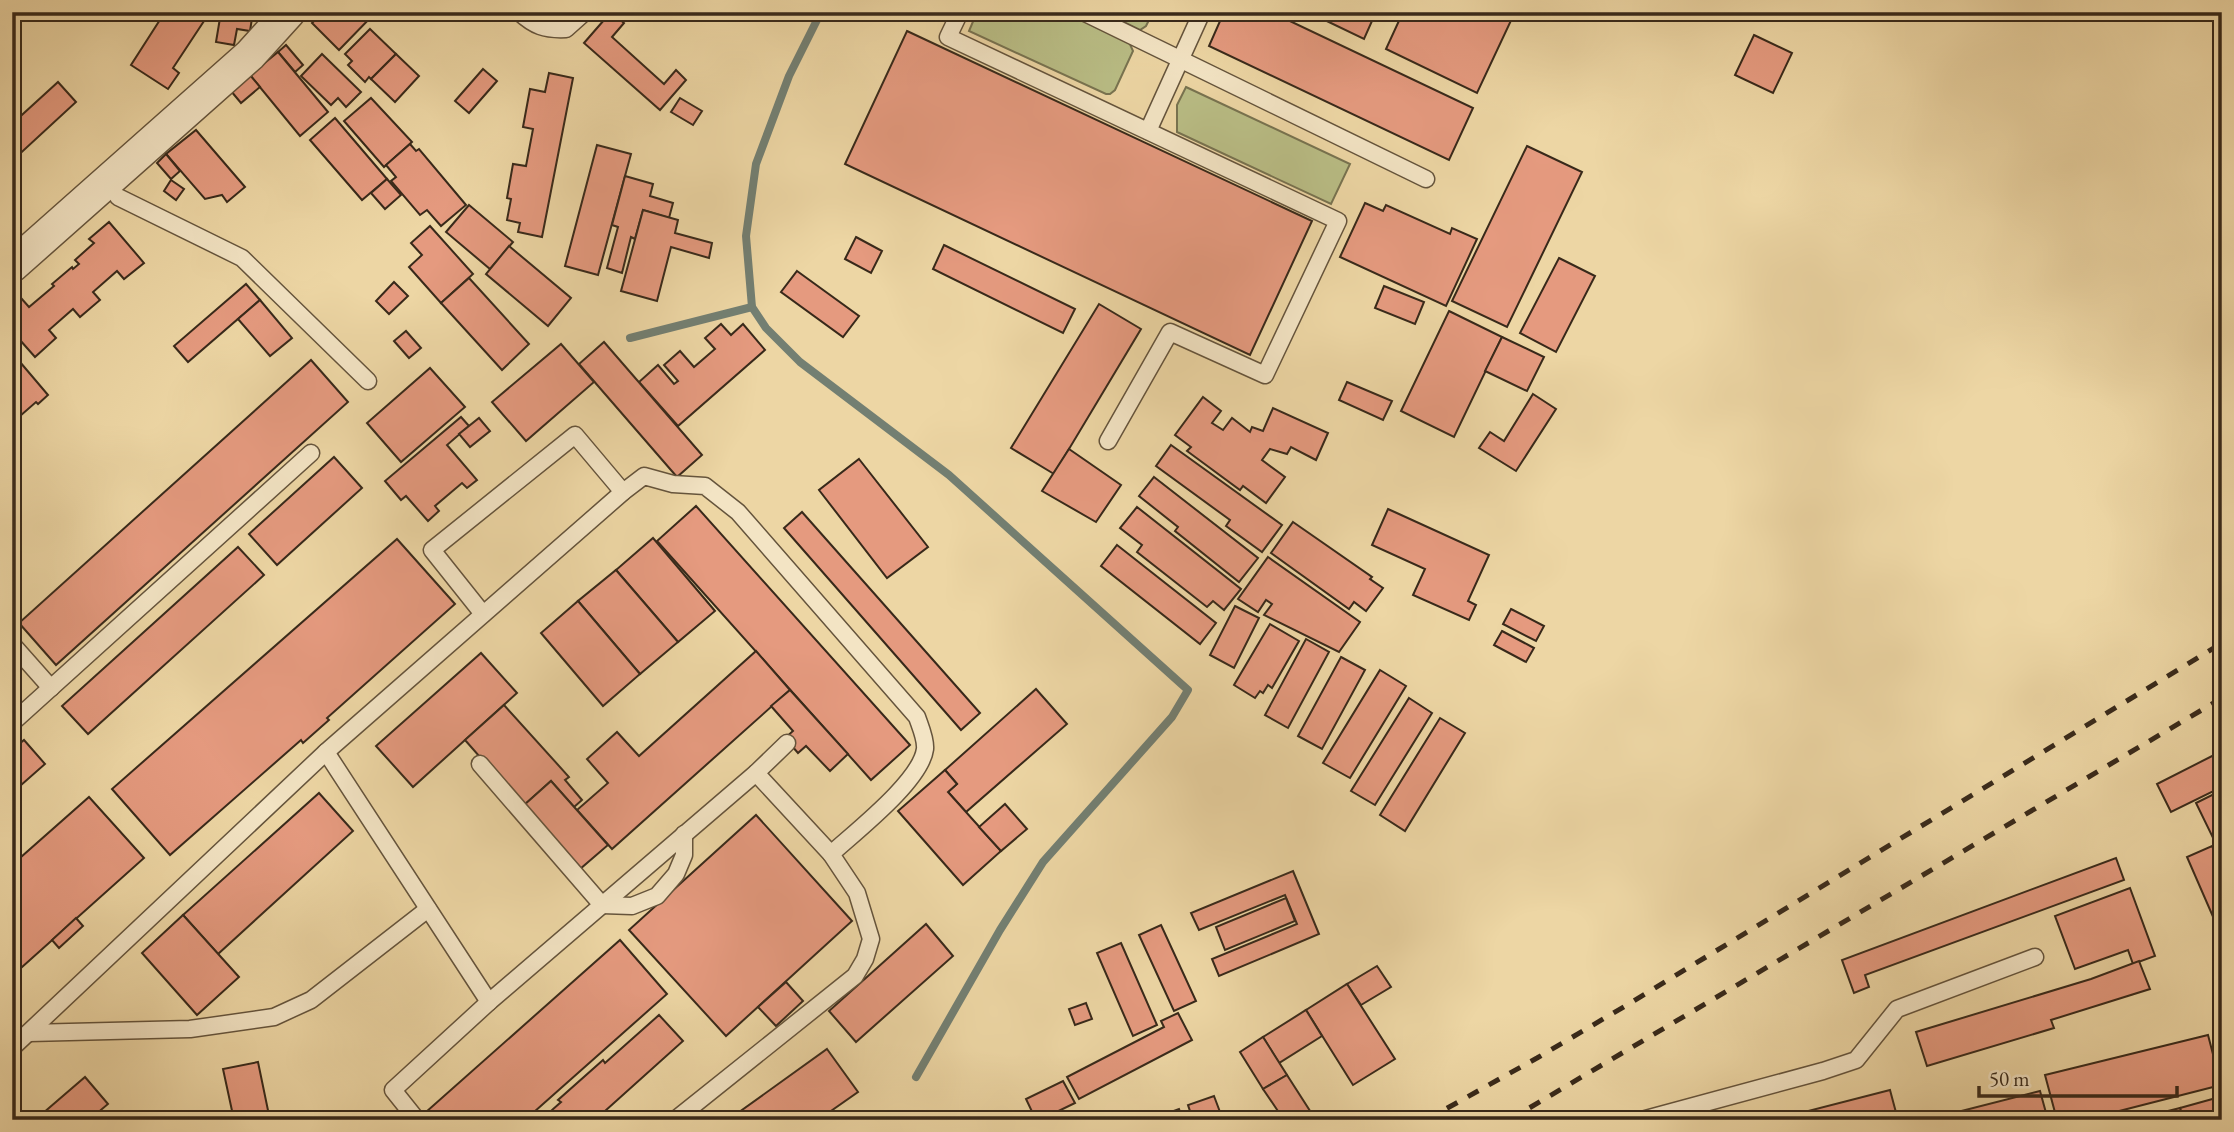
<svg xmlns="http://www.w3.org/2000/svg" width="2234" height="1132" font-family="'EB Garamond',serif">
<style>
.green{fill:#b9bd85;stroke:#787350;stroke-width:2}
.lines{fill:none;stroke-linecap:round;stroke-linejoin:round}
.stream{stroke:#737f72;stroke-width:8}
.building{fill:#e59a7f;stroke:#38291a;stroke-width:2}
.service-casing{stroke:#65543c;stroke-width:19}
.minor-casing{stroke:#65543c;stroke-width:35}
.service{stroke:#f3e4c4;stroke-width:16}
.minor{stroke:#f3e4c4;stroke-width:32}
.rail{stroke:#38291a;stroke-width:5;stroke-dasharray:12 12;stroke-linecap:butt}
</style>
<rect width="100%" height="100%" fill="#edd6a4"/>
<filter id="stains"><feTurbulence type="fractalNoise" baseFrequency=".00286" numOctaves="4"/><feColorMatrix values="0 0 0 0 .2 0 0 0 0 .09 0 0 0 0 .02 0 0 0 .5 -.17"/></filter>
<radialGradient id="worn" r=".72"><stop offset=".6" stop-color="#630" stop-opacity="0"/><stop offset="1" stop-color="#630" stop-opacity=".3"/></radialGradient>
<g class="green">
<polygon points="977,12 1065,12 1129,42 1133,51 1115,90 1110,94 1106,94 969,31"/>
<polygon points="1103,12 1153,12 1146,26 1140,30"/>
<polygon points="1186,87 1350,164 1331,204 1177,132 1177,105"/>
</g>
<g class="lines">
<g class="stream">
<polyline points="821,12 789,76 756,164 746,236 752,307 766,328 800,362 949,475 1188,690 1172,717 1043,862 1000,930 916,1077"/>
<polyline points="630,338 752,307"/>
</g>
</g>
<g class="building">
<polygon points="165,12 198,12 206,18 173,68 179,73 168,89 131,65"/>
<polygon points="221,12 253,12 250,31 237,29 234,45 216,42"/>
<polygon points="323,12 376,12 339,50 312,23"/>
<polygon points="611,12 624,23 612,37 664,84 676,70 686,80 660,110 584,43"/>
<polygon points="1224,12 1271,12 1473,108 1449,160 1209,46"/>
<polygon points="1308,12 1376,12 1364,39"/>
<polygon points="1403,12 1515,12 1477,93 1386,49"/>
<polygon points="370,29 396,54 371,79 369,77 365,82 348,65 352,61 345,54"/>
<polygon points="907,31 1312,221 1250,355 845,164"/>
<polygon points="1754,35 1792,53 1773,93 1735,75"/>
<polygon points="286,45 303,65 295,72 278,52"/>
<polygon points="278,52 328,112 300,136 250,75"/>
<polygon points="322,54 361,92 346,107 338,98 331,105 301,76"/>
<polygon points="396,54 419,76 395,102 371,79"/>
<polygon points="483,69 497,81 469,113 455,101"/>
<polygon points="549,73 573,78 542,237 518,232 520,223 507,220 511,199 507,198 513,164 526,166 533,129 523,127 530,89 545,92"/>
<polygon points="250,75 260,87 241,103 231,91"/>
<polygon points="58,82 76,102 12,161 12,124"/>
<polygon points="371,98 412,142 384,167 344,121"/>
<polygon points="680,98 702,111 693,125 671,112"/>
<polygon points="335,118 387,179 362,200 310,140"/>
<polygon points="196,130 245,187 227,202 222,195 205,199 166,154"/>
<polygon points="410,144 416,151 419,149 466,205 441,226 427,210 420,215 391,181 396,177 386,165"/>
<polygon points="597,145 631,154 598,275 565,266"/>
<polygon points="1527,146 1582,172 1507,327 1452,301"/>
<polygon points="166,154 180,171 171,179 157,163"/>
<polygon points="625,176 653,184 650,196 673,203 669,218 643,210 635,239 631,237 622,273 607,268 618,227 612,225"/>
<polygon points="387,179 401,195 385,209 371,193"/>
<polygon points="171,180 184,189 176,200 164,191"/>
<polygon points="1365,203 1383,211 1386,205 1450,234 1452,228 1477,239 1446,306 1340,257"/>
<polygon points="469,205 513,242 490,269 446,232"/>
<polygon points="643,210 678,220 675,233 712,243 709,258 671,247 657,301 621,291"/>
<polygon points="109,222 144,263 124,279 117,271 93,292 100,300 80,317 73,309 49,330 56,338 35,357 12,331 12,306 21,298 29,307 54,286 52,284 72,267 73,269 79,264 75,260 94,243 89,239"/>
<polygon points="430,226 473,274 441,303 409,267 422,255 411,243"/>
<polygon points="856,237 882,251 871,273 845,259"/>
<polygon points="944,245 1075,309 1063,333 933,269"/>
<polygon points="509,246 571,298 548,326 486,274"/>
<polygon points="1559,258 1595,276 1556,352 1520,333"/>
<polygon points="797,271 859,316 843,337 781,292"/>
<polygon points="469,278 529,344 502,370 441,303"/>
<polygon points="394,282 408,296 389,314 376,301"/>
<polygon points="246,284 260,300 188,362 174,346"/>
<polygon points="1384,286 1424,302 1415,324 1375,308"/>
<polygon points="260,300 292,338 270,356 238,319"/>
<polygon points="1099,304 1141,329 1054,474 1011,448"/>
<polygon points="1449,311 1502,337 1454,437 1401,411"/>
<polygon points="721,324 731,335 743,324 765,350 678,426 639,382 658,365 674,384 678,381 664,365 680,351 694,367 715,349 705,338"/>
<polygon points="406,331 421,348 409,358 394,341"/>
<polygon points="1502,337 1544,357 1527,391 1485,371"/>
<polygon points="604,342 702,455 677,477 579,364"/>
<polygon points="561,344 594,382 526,441 492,402"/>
<polygon points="311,360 348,402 56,665 19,623"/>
<polygon points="20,362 48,395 38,404 36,402 12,423 12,369"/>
<polygon points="430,368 465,407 401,462 367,423"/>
<polygon points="1347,382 1392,401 1383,420 1339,400"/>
<polygon points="1533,394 1556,409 1516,471 1479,448 1490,432 1504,441"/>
<polygon points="1203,397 1221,411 1212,423 1223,430 1232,418 1250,432 1252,427 1263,431 1273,408 1328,433 1316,460 1291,447 1287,454 1270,449 1262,460 1285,477 1266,503 1243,486 1240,490 1187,451 1191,447 1175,435"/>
<polygon points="461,417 469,426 447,445 477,480 467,488 462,483 435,506 439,511 428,521 406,496 401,500 385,481"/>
<polygon points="479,418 490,431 470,447 459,434"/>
<polygon points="1171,445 1282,525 1262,552 1226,526 1230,520 1156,466"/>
<polygon points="1069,449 1121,485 1096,522 1042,491"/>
<polygon points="334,457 362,488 277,565 249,534"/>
<polygon points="859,459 928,547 887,578 819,490"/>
<polygon points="1154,477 1258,558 1239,582 1175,531 1178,527 1139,496"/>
<polygon points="696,506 910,745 871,780 657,541"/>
<polygon points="1137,507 1241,589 1224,610 1213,601 1207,607 1137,552 1142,545 1120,528"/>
<polygon points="1388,509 1489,555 1468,601 1476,605 1469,620 1413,595 1425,569 1372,545"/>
<polygon points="802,512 980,713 961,730 784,528"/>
<polygon points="1293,522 1372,577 1370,579 1383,588 1366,611 1354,602 1349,609 1271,553"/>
<polygon points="653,538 715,611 678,642 616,570"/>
<polygon points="397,539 455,604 327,718 329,720 303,743 301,740 170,855 112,789"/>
<polygon points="1117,545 1216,623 1200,644 1101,566"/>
<polygon points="238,547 264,575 88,734 62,706"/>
<polygon points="1268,557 1360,622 1339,652 1264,615 1272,604 1266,600 1258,612 1238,599"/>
<polygon points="616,570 678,642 640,674 578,601"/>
<polygon points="578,601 640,674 603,706 541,633"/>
<polygon points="1235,606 1259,618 1234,668 1210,655"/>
<polygon points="1511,609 1544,626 1536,641 1503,624"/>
<polygon points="1270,624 1299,641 1272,688 1268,685 1263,693 1260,691 1255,698 1234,685"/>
<polygon points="1502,631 1534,648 1526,662 1494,645"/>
<polygon points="1306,639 1329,652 1288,728 1265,715"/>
<polygon points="756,651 790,690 612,849 577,810 608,783 587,759 617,732 639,756"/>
<polygon points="481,653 517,693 413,787 376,746"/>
<polygon points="1341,657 1365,670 1322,749 1298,736"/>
<polygon points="1380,670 1406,686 1350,778 1323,763"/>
<polygon points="1036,689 1067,724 966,812 948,792 957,784 945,770"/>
<polygon points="790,690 848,754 830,771 806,746 798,753 785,738 793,731 771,706"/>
<polygon points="1409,698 1432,713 1375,805 1351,791"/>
<polygon points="504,705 569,777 565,780 582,800 574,807 551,781 523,806 465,740"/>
<polygon points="1440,718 1465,733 1405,831 1380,815"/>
<polygon points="24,740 45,764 12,793 12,750"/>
<polygon points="2222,751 2222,787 2171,812 2157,784"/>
<polygon points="945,770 957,784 948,792 1001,851 963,885 898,811"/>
<polygon points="551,781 608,845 580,869 523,806"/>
<polygon points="2222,790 2222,841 2216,844 2196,803"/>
<polygon points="319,793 353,831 218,954 183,915"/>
<polygon points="89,797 144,858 12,976 12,865"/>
<polygon points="1005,804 1027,829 1001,851 979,827"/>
<polygon points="756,815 852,921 726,1036 629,930"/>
<polygon points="2212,846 2222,868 2222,916 2214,919 2187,857"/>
<polygon points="2116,858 2124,880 1865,975 1869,987 1854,993 1842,960"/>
<polygon points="1293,871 1319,934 1219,976 1212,959 1297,924 1285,895 1199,930 1191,913"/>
<polygon points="2130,888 2155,956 2133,964 2128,950 2075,969 2055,916"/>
<polygon points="1286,898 1295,921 1225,950 1216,927"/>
<polygon points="183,915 239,977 197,1015 142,953"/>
<polygon points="76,918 83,926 59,948 52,940"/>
<polygon points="926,924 953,956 856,1042 829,1011"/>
<polygon points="1161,925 1196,1001 1174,1011 1139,935"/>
<polygon points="620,940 667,994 525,1120 434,1120 426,1112"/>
<polygon points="1121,943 1157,1025 1133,1036 1097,953"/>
<polygon points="2139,961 2150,989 2051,1020 2054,1028 1927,1066 1916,1032 2091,979"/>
<polygon points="1377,966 1391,987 1361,1005 1347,984"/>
<polygon points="786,982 803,1001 776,1026 758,1007"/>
<polygon points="1347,984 1395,1059 1353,1085 1306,1010"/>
<polygon points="1086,1003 1092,1019 1075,1025 1069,1009"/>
<polygon points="1306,1010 1322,1036 1279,1063 1263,1037"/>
<polygon points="1178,1013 1192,1040 1079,1099 1067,1077 1164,1027 1161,1021"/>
<polygon points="659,1015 683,1041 595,1120 561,1120 552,1110 561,1102 558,1100 603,1060 605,1063"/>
<polygon points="2208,1035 2221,1085 2084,1120 2057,1120 2045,1075"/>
<polygon points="1263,1037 1287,1075 1263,1089 1240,1052"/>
<polygon points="827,1049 858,1092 818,1120 728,1120"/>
<polygon points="258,1062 270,1120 234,1120 223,1069"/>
<polygon points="1287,1075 1312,1114 1303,1120 1284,1120 1263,1089"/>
<polygon points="85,1077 108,1104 89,1120 35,1120"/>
<polygon points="1063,1081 1075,1103 1040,1120 1036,1120 1026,1099"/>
<polygon points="1890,1090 1898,1120 1773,1120"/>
<polygon points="2040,1091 2048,1120 1926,1120"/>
<polygon points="1214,1096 1223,1120 1193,1120 1188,1105"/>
<polygon points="2216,1098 2222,1120 2183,1120 2180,1108"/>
<polygon points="2180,1108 2183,1120 2132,1120"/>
<polygon points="1179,1109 1183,1120 1155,1120 1154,1118"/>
<polygon points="1019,1113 1021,1120 1004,1120"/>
</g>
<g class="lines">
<g class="service-casing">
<g id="service">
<path d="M519 12C534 26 545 30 566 29L585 12"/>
<polyline points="960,12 948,37 1338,221 1265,375 1170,332 1108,441"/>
<polyline points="1083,12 1426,179"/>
<polyline points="1148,131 1202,12"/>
<polyline points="118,197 242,258 368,381"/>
<polyline points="483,614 432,550 575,435 623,492"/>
<polyline points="12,644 51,688"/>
<polyline points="12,723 311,453"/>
<polyline points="326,752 489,1002"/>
<polyline points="480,764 602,905 632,906 657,896 676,874 684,855 684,834"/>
<polyline points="756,773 831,854"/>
<polyline points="29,1033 190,1029 274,1017 311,1000 428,909"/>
<path d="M12 1048 326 752 623 492 644 476 673 484 705 486 738 512 917 717C920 726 926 739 925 749 921 781 855 832 831 854L857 893 871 939 865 959 855 976 675 1120"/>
<polyline points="417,1120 393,1090 489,1002 756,773 787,743"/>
<polyline points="1642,1120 1823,1071 1856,1060 1897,1009 2035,957"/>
</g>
</g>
<g class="minor-casing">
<polyline id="minor" points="12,266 250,55 289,12"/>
</g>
<use href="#service" class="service"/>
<use href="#minor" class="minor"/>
<g class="rail">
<polyline points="1426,1120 1537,1058 1632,1002 2222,643"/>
<polyline points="1509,1120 2222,698"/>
</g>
</g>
<rect width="2234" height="1132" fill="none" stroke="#edd6a4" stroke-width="42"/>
<rect x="14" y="14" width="2206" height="1104" fill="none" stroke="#38291a" stroke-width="3.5"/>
<rect x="21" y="21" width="2192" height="1090" fill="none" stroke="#38291a" stroke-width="2"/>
<path d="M1979 1086v10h198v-10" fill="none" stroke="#38291a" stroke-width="3.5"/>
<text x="1989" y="1086" font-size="21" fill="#38291a" stroke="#f3e4c4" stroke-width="5" paint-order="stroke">50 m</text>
<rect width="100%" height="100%" filter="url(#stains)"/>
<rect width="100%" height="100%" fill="url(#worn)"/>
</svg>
